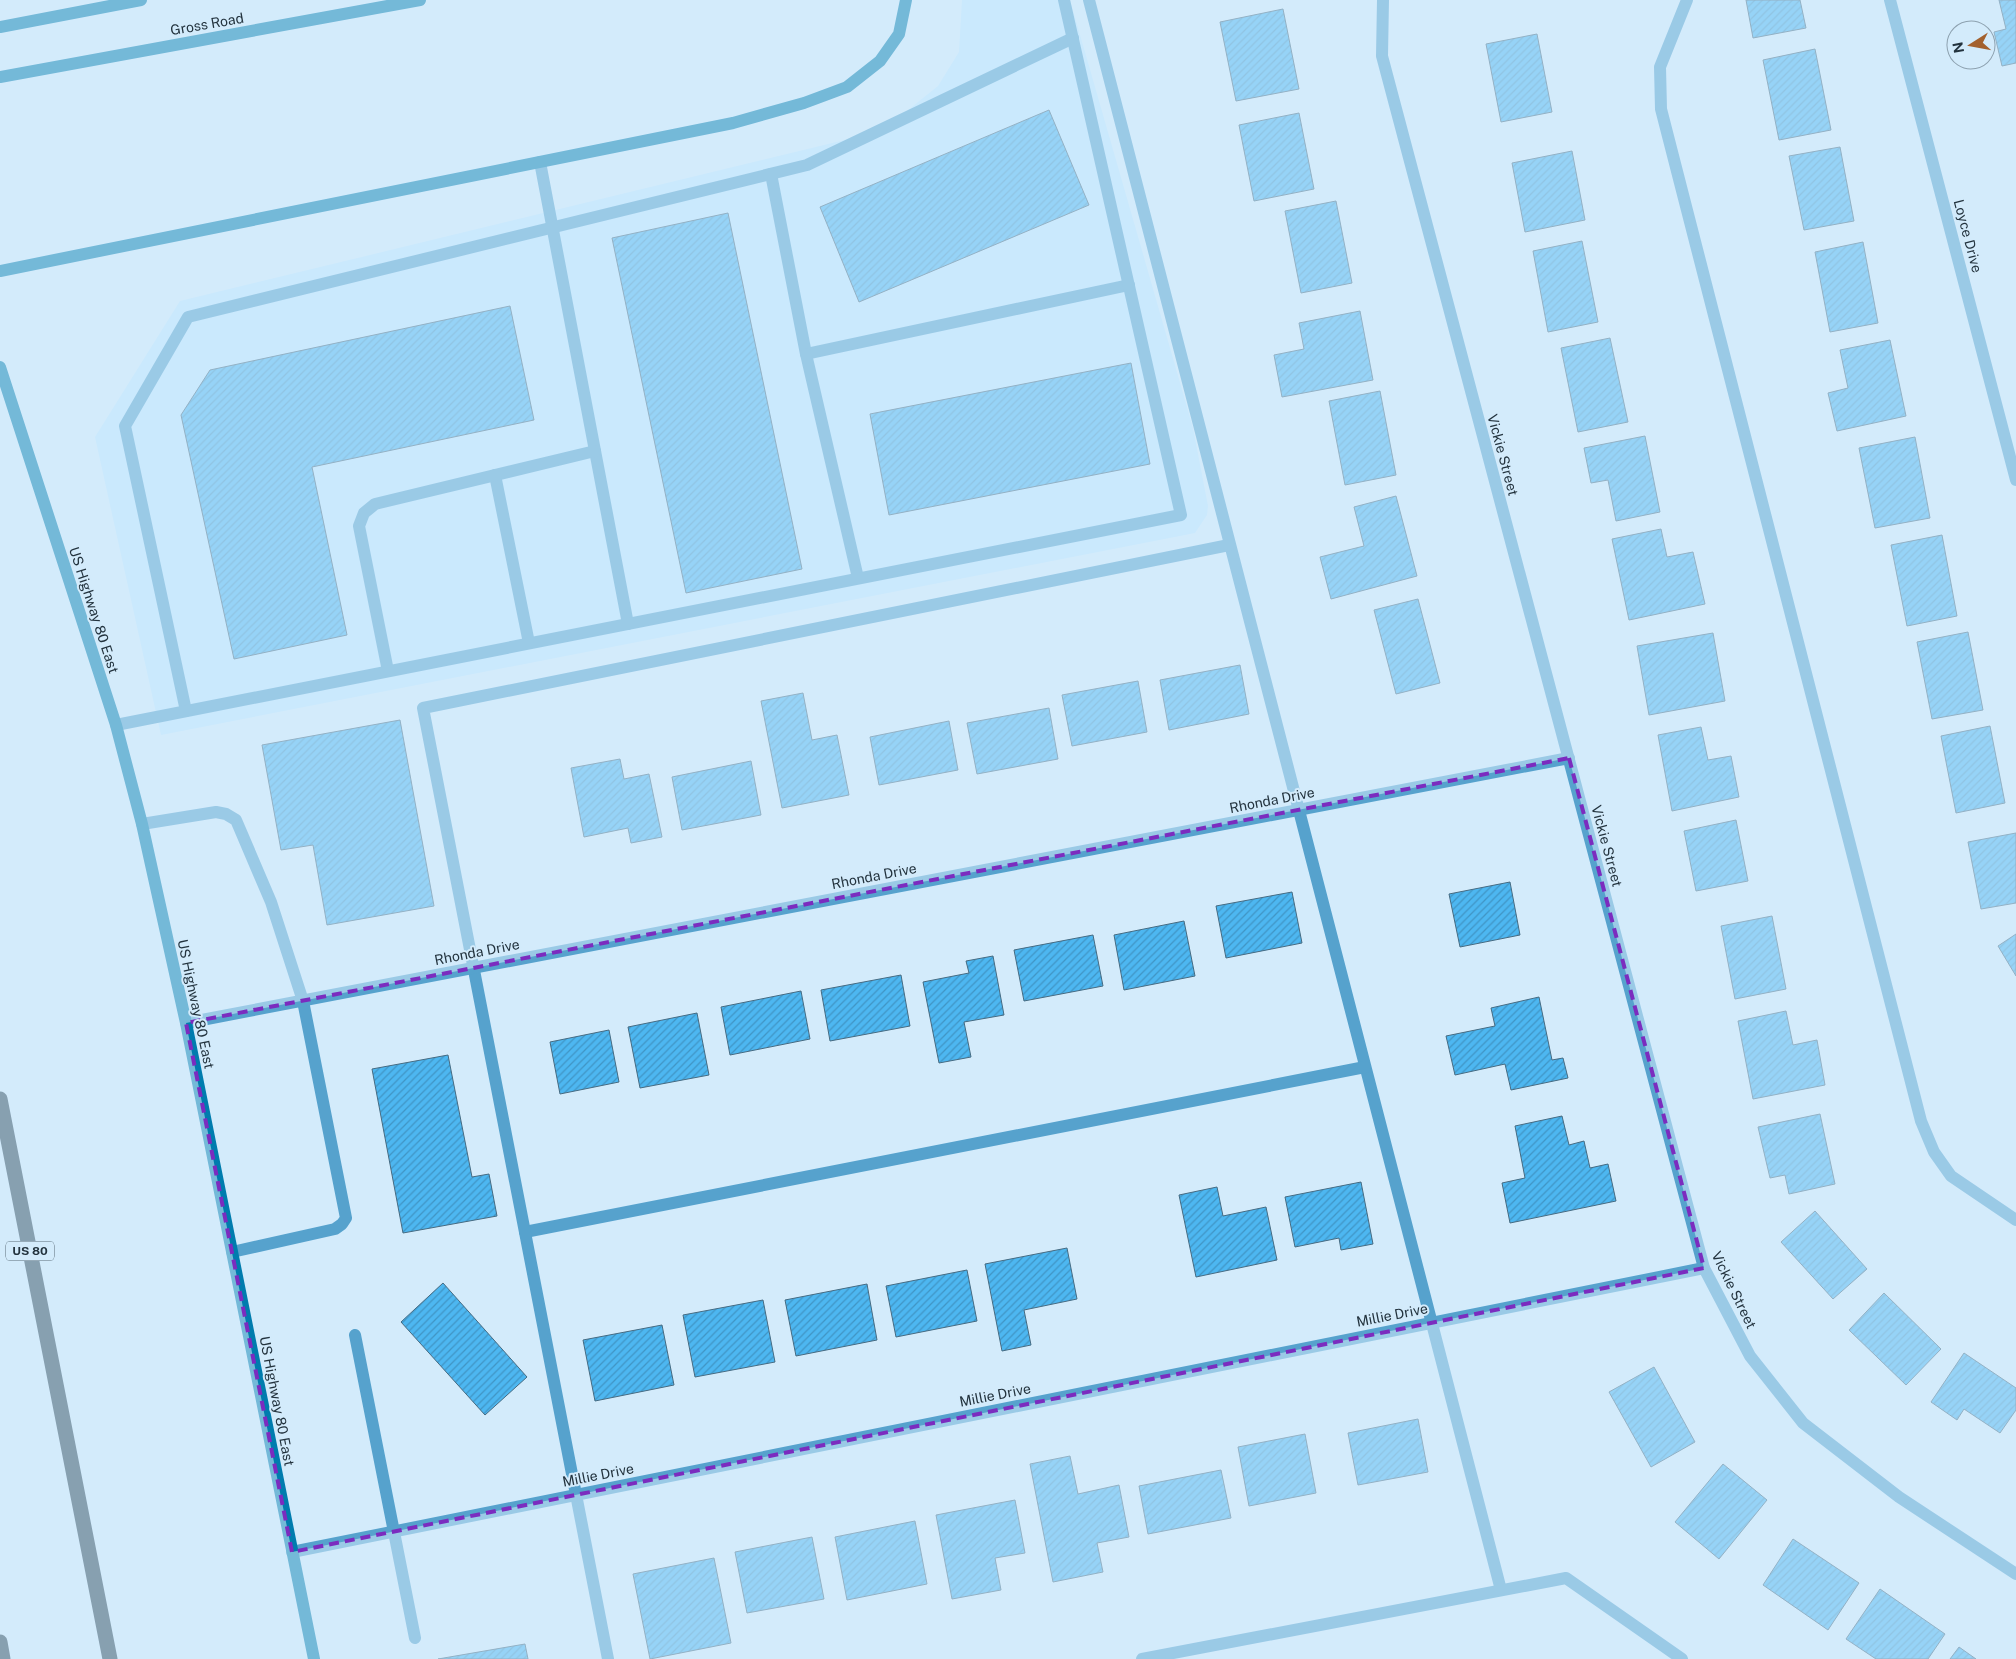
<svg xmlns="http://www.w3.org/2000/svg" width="2016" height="1659" font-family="'Public Sans',sans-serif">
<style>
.built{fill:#bfe6fe}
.building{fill:url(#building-hatch);stroke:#466b82}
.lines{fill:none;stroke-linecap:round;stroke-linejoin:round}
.lane{stroke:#56a2cd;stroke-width:12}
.street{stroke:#56a2cd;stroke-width:12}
.secondary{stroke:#007cae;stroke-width:12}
.highway{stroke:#2a4556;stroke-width:15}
.marked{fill:none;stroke:#7b2cbf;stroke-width:4;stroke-dasharray:10 6;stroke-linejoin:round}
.labels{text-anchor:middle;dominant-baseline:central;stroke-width:4;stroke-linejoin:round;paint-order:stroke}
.shield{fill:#d3ebfb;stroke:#586a77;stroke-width:1}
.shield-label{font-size:12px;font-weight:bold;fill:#23333e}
.street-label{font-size:14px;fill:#23333e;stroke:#d3ebfb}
</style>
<defs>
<pattern id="building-hatch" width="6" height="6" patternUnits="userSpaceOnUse" patternTransform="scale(1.25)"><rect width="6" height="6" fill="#4db7f1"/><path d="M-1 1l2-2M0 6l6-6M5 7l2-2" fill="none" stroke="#4095c5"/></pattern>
</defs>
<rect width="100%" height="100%" fill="#d3ebfb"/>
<polygon class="built" points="962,0 1070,0 1193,428 1208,506 1207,515 1195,533 161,735 95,437 180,301 882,131 938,86 959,52"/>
<g class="building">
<polygon points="1746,0 1800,0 1806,28 1753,38"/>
<polygon points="1999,0 2016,0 2016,63 2002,66 1994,32 2006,29"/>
<polygon points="1283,9 1299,89 1236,101 1220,22"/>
<polygon points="1537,34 1552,112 1501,122 1486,44"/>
<polygon points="1815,49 1831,130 1779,140 1763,60"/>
<polygon points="1049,110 1089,205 859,302 820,207"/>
<polygon points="1299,113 1314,189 1254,201 1239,125"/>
<polygon points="1840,147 1854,221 1804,230 1789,156"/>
<polygon points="1572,151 1585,220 1525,232 1512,163"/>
<polygon points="1336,201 1352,283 1301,293 1285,211"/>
<polygon points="728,213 802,569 686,593 612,238"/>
<polygon points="1582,241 1598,322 1548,332 1533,251"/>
<polygon points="1863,242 1878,323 1830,332 1815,252"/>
<polygon points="510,306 534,420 312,467 347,635 234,659 181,415 210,370"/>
<polygon points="1360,311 1373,380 1282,397 1274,355 1304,349 1299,323"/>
<polygon points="1610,338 1628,422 1578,432 1561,348"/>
<polygon points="1890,340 1906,416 1837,431 1828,393 1848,388 1840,350"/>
<polygon points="1131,363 1150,464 889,515 870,414"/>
<polygon points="1380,391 1396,475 1345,485 1329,401"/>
<polygon points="1645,436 1660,512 1616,521 1608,480 1591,483 1584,448"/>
<polygon points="1915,437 1930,518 1875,528 1859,448"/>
<polygon points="1396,496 1417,576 1331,599 1320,557 1364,546 1354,507"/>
<polygon points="1661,529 1667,557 1693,552 1705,604 1629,620 1612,539"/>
<polygon points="1942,535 1957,616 1907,626 1891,545"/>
<polygon points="1418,599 1440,683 1396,694 1374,610"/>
<polygon points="1968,632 1983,710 1932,719 1917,642"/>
<polygon points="1713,633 1725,701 1649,715 1637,646"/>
<polygon points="1240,665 1249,714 1169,730 1160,680"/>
<polygon points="1138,681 1147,732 1072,746 1062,695"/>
<polygon points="803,693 812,740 837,735 849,795 782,808 761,701"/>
<polygon points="1049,708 1058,759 977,774 967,723"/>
<polygon points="400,720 434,906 327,925 313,845 281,850 262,745"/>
<polygon points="949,721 958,770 879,785 870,737"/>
<polygon points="1990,726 2005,803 1956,813 1941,736"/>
<polygon points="1701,727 1708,760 1731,756 1739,797 1672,811 1658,735"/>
<polygon points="620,759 624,779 649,774 662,837 631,843 628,828 584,837 571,768"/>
<polygon points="751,761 761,815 682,830 672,777"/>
<polygon points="1736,820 1748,881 1696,891 1684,831"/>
<polygon points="2016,833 2016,903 1981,909 1968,842"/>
<polygon points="1510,882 1520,935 1460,947 1449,894"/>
<polygon points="1292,892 1302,943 1226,958 1216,906"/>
<polygon points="1772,916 1786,989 1735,999 1721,926"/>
<polygon points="1184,921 1195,976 1124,990 1114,935"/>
<polygon points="2016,934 2016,976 1998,946"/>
<polygon points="1093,935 1103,986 1024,1001 1014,950"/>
<polygon points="993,956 1004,1015 964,1022 971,1057 939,1063 923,982 969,973 966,961"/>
<polygon points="901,975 910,1026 830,1041 821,990"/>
<polygon points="801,991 810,1039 730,1055 721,1007"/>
<polygon points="1539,997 1552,1060 1563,1058 1568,1078 1511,1090 1505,1064 1455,1075 1446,1036 1495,1026 1491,1008"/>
<polygon points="1786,1011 1793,1045 1817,1040 1825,1085 1753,1099 1738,1021"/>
<polygon points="697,1013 709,1075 640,1088 628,1027"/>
<polygon points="609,1030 619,1082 560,1094 550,1042"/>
<polygon points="448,1055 472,1177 489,1174 497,1216 403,1233 372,1069"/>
<polygon points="1820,1114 1835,1184 1789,1194 1785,1175 1770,1178 1758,1127"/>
<polygon points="1562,1116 1569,1145 1584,1141 1590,1168 1608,1164 1616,1201 1510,1223 1502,1183 1525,1178 1515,1126"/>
<polygon points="1361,1182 1373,1244 1341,1250 1339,1238 1295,1247 1285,1197"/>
<polygon points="1217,1187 1223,1216 1266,1207 1277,1260 1196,1277 1179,1195"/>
<polygon points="1815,1211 1867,1269 1833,1299 1781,1242"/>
<polygon points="1067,1248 1077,1299 1024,1310 1031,1345 1002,1351 985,1264"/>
<polygon points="967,1270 977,1321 896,1337 886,1286"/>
<polygon points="443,1283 527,1377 485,1415 401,1322"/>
<polygon points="867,1284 877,1340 796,1356 785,1300"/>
<polygon points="1884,1293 1941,1349 1906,1385 1849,1330"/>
<polygon points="763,1300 775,1362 695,1377 683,1315"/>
<polygon points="662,1325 674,1385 595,1401 583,1340"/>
<polygon points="1964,1353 2016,1388 2016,1410 2000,1433 1964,1409 1957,1420 1931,1402"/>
<polygon points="1654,1367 1695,1442 1651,1467 1609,1392"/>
<polygon points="1418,1419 1428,1472 1358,1485 1348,1433"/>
<polygon points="1305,1434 1316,1493 1249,1506 1238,1447"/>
<polygon points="1070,1456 1078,1494 1119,1485 1129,1537 1097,1543 1103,1572 1053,1582 1030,1464"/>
<polygon points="1723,1464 1767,1500 1719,1559 1675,1522"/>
<polygon points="1221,1470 1231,1518 1148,1534 1139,1486"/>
<polygon points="1015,1500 1025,1553 995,1558 1001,1590 952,1599 936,1515"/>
<polygon points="915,1521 927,1584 847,1600 835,1537"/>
<polygon points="812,1537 824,1599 747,1613 735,1552"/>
<polygon points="1793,1539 1859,1583 1828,1630 1763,1585"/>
<polygon points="714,1558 731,1643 650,1659 633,1574"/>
<polygon points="1880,1589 1945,1634 1928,1659 1876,1659 1846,1639"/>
<polygon points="525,1644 528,1659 438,1659"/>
<polygon points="1959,1647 1976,1659 1950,1659"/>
</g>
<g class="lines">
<g class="lane">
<polyline points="1089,0 1501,1590"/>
<polyline points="1687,0 1660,67 1661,109 1921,1121 1934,1152 1951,1176 2016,1220"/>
<polyline points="540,162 628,624"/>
<polyline points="771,174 806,354 1129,285"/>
<polyline points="806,354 858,578"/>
<polyline points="495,475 529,643"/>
<polyline points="388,671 359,526 364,513 375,504 595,451"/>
<polyline points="186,711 125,426 188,317 807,165 1073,38"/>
<polyline points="116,725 1181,515 1064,0"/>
<polyline points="142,824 216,812 226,814 236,820 271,902 303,1001 346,1218 342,1224 335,1229 232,1252"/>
<polyline points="525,1232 1365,1067"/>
<polyline points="355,1335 415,1638"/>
<polyline points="608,1659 423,708 1229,545"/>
<polyline points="1142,1659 1566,1578 1682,1659"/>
</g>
<g class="street">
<polyline points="1383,0 1382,56 1704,1268 1750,1356 1803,1423 1899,1497 2016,1574"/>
<polyline points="1890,0 2016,480"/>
<polyline points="186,1023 1569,758"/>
<polyline points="292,1552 1704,1268"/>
</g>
<g class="secondary">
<polyline points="0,27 141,0"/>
<polyline points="0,77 420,0"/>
<polyline points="0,271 733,123 804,103 847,87 880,61 899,34 906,0"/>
<polyline points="0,367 116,725 142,824 186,1023 314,1659"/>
</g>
<g class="highway">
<polyline points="0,1099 110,1659"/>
<polyline points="0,1642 3,1659"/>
</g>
</g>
<path d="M0 0H2016V1659H0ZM1569 758 1704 1268 292 1552 186 1023Z" fill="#d3ebfb" fill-opacity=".55" fill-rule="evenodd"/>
<path class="marked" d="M1569 758 1704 1268 292 1552 186 1023Z"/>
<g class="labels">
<rect class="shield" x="6" y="1241.5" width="48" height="19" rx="4"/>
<g class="shield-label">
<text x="30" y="1251">US 80</text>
</g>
<g class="street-label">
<text transform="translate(207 24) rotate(-10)">Gross Road</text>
<text transform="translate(1968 236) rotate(75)">Loyce Drive</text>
<text transform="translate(1503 455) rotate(75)">Vickie Street</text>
<text transform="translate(94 610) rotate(72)">US Highway 80 East</text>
<text transform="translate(1272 800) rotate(-11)">Rhonda Drive</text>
<text transform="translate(1607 846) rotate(75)">Vickie Street</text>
<text transform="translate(874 876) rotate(-11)">Rhonda Drive</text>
<text transform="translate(477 952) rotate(-11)">Rhonda Drive</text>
<text transform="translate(196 1004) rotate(78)">US Highway 80 East</text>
<text transform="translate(1734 1290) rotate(64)">Vickie Street</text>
<text transform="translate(1392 1315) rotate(-11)">Millie Drive</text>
<text transform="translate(995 1395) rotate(-11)">Millie Drive</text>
<text transform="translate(277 1401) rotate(79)">US Highway 80 East</text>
<text transform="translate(598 1475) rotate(-11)">Millie Drive</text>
</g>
</g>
<g transform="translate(1971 45) rotate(259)"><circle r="24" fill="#d3ebfb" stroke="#8da1af"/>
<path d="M0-4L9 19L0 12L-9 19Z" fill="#a3612e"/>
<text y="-8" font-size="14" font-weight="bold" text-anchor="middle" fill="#23333e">N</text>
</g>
</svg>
